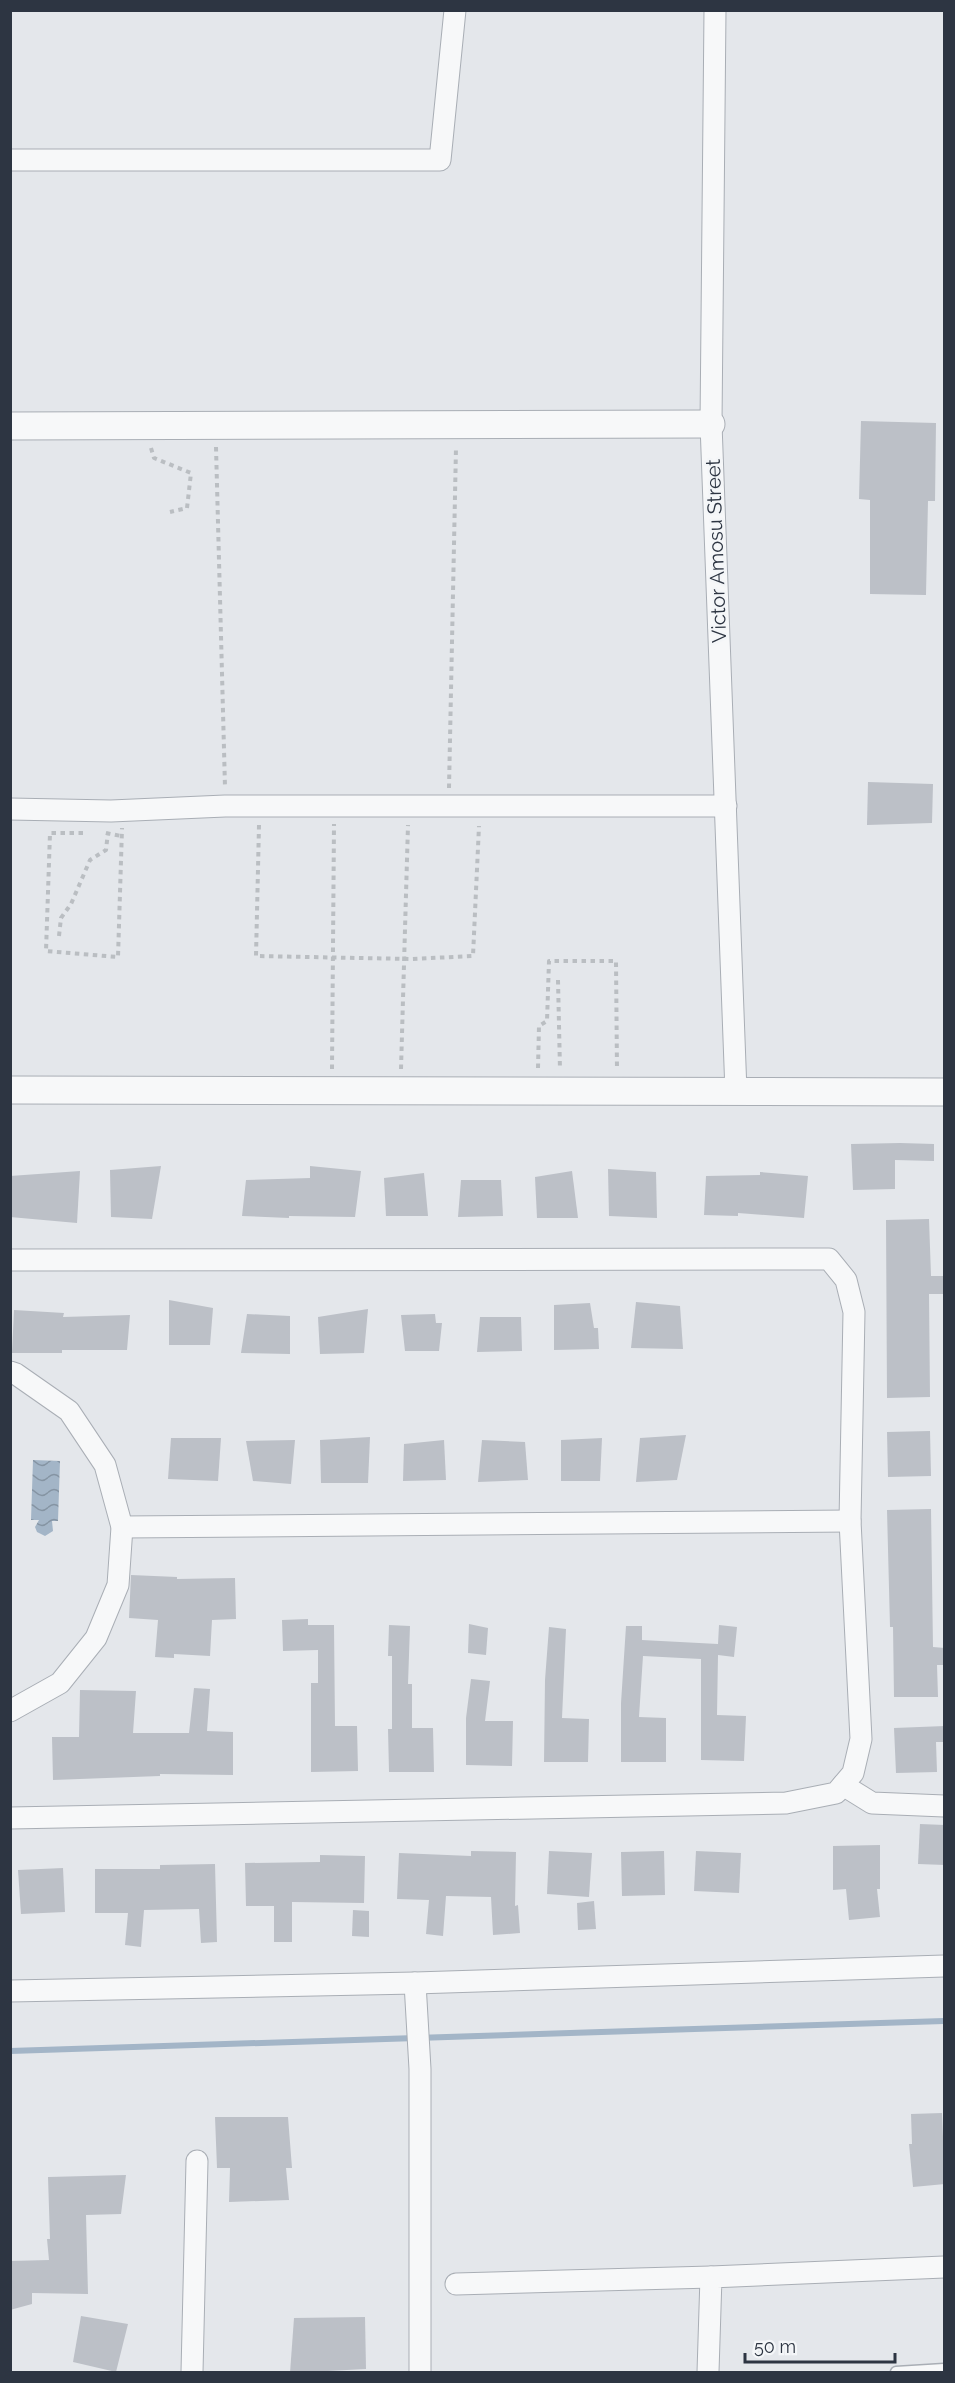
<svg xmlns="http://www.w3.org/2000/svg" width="955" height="2383" font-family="Raleway,sans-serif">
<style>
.water{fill:url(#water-waves)}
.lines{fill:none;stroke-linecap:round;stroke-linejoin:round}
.stream{stroke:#a3b5c7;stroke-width:6}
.building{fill:#bcc0c7}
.service-casing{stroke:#a9aeb5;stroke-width:13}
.minor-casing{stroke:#a9aeb5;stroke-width:23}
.tertiary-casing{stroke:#a9aeb5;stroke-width:29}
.path{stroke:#babec2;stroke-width:4;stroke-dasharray:4.5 4.5;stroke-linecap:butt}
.service{stroke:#f7f8f9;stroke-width:10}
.minor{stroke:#f7f8f9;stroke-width:21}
.tertiary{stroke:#f7f8f9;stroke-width:27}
.labels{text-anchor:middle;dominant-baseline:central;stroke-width:5;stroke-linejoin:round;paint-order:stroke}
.street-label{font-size:20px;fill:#2d3542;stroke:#f4f6f8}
</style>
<defs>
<pattern id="water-waves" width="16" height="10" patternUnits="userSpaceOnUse" patternTransform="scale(1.5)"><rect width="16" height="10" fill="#a3b5c7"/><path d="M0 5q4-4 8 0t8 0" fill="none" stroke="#8594a3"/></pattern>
</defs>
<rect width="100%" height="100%" fill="#e4e7eb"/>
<polygon class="water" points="33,1460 60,1461 58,1521 52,1521 53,1531 45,1536 37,1532 35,1527 39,1520 31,1520"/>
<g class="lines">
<polyline class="stream" points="10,2051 944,2021"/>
</g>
<g class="building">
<polygon points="861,421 936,423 935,501 928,501 926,595 870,594 870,500 859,499"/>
<polygon points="868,782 933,784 932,823 867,825"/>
<polygon points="900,1143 934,1144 934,1161 895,1160 895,1189 853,1190 851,1144"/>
<polygon points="161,1166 152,1219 111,1217 110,1170"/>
<polygon points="310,1166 361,1171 355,1217 289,1216 289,1218 242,1216 246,1180 310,1178"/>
<polygon points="608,1169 656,1172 657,1218 609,1216"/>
<polygon points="80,1171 77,1223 10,1217 10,1176"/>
<polygon points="572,1171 578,1218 537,1218 535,1177"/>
<polygon points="760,1172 808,1176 804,1218 738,1213 738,1216 704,1215 706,1176 760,1175"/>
<polygon points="424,1173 428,1216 386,1216 384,1178"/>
<polygon points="461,1180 501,1180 503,1216 458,1217"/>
<polygon points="929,1219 931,1276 945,1276 945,1294 929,1294 930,1397 887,1398 886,1220"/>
<polygon points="169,1300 213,1308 210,1345 169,1345"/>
<polygon points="636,1302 680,1306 683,1349 631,1348"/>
<polygon points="590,1303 594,1328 598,1328 599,1349 554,1350 554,1305"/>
<polygon points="368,1309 364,1353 320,1354 318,1317"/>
<polygon points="14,1310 64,1313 63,1317 130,1315 127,1350 62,1350 62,1353 12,1353"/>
<polygon points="247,1314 290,1316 290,1354 241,1353"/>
<polygon points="435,1314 436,1323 442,1323 439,1351 405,1351 401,1315"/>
<polygon points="480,1317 521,1317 522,1351 477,1352"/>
<polygon points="930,1431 931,1476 888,1477 887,1432"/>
<polygon points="686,1435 677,1480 636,1482 640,1438"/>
<polygon points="370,1437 368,1483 321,1483 320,1440"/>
<polygon points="171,1438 221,1438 218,1481 168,1479"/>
<polygon points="602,1438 600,1481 561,1481 561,1440"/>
<polygon points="295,1440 291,1484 253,1481 246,1441"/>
<polygon points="444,1440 446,1480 403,1481 404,1444"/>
<polygon points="482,1440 525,1442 528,1480 478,1482"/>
<polygon points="931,1509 933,1647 945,1648 945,1665 937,1665 938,1697 894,1697 893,1627 890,1627 887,1510"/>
<polygon points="131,1575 177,1577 177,1579 235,1578 236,1619 212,1620 210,1656 174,1654 174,1658 155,1657 158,1620 129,1618"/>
<polygon points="308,1619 308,1625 334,1625 335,1726 357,1726 358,1771 311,1772 311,1683 318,1683 318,1650 283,1651 282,1620"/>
<polygon points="469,1624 488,1628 486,1655 468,1653"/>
<polygon points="389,1625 410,1626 408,1684 412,1684 412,1728 433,1728 434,1772 389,1772 388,1729 392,1729 392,1656 388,1656"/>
<polygon points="719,1625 737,1627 734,1657 718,1655 717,1715 746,1716 744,1761 701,1760 701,1659 643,1656 639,1717 666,1718 666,1762 621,1762 621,1703 626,1626 642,1626 642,1640 718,1644"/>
<polygon points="549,1627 566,1629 562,1718 589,1719 588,1762 544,1762 545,1680"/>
<polygon points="471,1679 490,1681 485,1721 513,1721 512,1766 466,1765 466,1718"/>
<polygon points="194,1688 210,1689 207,1731 233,1732 233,1775 160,1774 160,1776 53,1780 52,1737 79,1737 80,1690 136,1691 133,1733 189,1733"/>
<polygon points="945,1726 945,1742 936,1742 937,1772 896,1773 894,1728"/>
<polygon points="920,1824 945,1825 945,1865 918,1864"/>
<polygon points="880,1845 880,1889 877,1889 880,1917 849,1920 846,1889 833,1890 833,1846"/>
<polygon points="471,1851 516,1852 515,1906 518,1905 520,1933 493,1935 491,1897 446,1896 443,1936 426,1934 429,1900 397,1899 399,1853 471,1856"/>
<polygon points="549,1851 592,1853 589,1897 547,1894"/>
<polygon points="664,1851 665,1895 622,1896 621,1852"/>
<polygon points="696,1851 741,1853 739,1893 694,1891"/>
<polygon points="320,1855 365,1856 364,1903 292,1902 292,1942 274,1942 274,1906 246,1906 245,1863 320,1862"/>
<polygon points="215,1864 217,1942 201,1943 199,1909 144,1910 141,1947 125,1945 128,1913 95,1913 95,1869 160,1869 160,1865"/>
<polygon points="63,1868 65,1912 21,1914 18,1870"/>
<polygon points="594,1901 596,1929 578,1930 577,1903"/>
<polygon points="353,1910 369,1911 369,1937 352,1936"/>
<polygon points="942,2113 945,2184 913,2187 909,2144 912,2144 911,2114"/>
<polygon points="215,2117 288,2117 292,2168 286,2168 289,2200 229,2202 230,2168 217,2168"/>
<polygon points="126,2175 121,2214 86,2215 88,2294 32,2293 32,2304 10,2310 10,2261 49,2260 47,2239 50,2239 48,2177"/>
<polygon points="81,2316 128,2324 116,2372 73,2362"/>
<polygon points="365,2317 366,2369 290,2373 294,2318"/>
</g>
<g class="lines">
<g class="service-casing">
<polyline id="service" points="896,2372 944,2369"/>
</g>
<g class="minor-casing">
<g id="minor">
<polyline points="715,10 711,424 736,1092"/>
<polyline points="10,160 440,160 455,10"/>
<polyline points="10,809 111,811 225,806 726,806"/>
<polyline points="10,1260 829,1259 846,1280 854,1312 850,1521 861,1739 853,1773 836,1793 786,1803 10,1818"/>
<polyline points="10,1372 16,1374 69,1411 105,1465 122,1527 118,1585 96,1638 60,1683 10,1711"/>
<polyline points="122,1527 850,1521"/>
<polyline points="843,1785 872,1803 944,1806"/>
<polyline points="415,1983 420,2069 420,2372"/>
<polyline points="10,1991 415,1983 944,1966"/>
<polyline points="456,2284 711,2277"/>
<polyline points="192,2372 197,2161"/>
<polyline points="708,2372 711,2277 944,2267"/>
</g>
</g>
<g class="tertiary-casing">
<g id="tertiary">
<polyline points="10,426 711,424"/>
<polyline points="10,1090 944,1092"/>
</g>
</g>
<g class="path">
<polyline points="216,447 225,787"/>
<polyline points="151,448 154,458 191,473 187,508 170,512"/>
<polyline points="449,788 456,447"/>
<polyline points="259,825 256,956 411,959 473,956 479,826"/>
<polyline points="83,833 50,833 46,951 118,957 122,828"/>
<polyline points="106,833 121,836"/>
<polyline points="59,936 61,918 71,904 90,860 106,850 108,832"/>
<polyline points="558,980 560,1070"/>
<polyline points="538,1068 539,1026 547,1021 549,961 616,961 617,1070"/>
<polyline points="332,1069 334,824"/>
<polyline points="401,1069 408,825"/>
</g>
<use href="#service" class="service"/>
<use href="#minor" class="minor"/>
<use href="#tertiary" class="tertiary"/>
</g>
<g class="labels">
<g class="street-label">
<text transform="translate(716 551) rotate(-92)">Victor Amosu Street</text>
</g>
</g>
<rect width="955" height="2383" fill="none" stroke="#2d3542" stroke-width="24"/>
<path d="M745 2353v9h150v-9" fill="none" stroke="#2d3542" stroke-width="3"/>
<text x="754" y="2353" font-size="18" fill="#2d3542" stroke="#f4f6f8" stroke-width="4.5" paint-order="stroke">50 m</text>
</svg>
